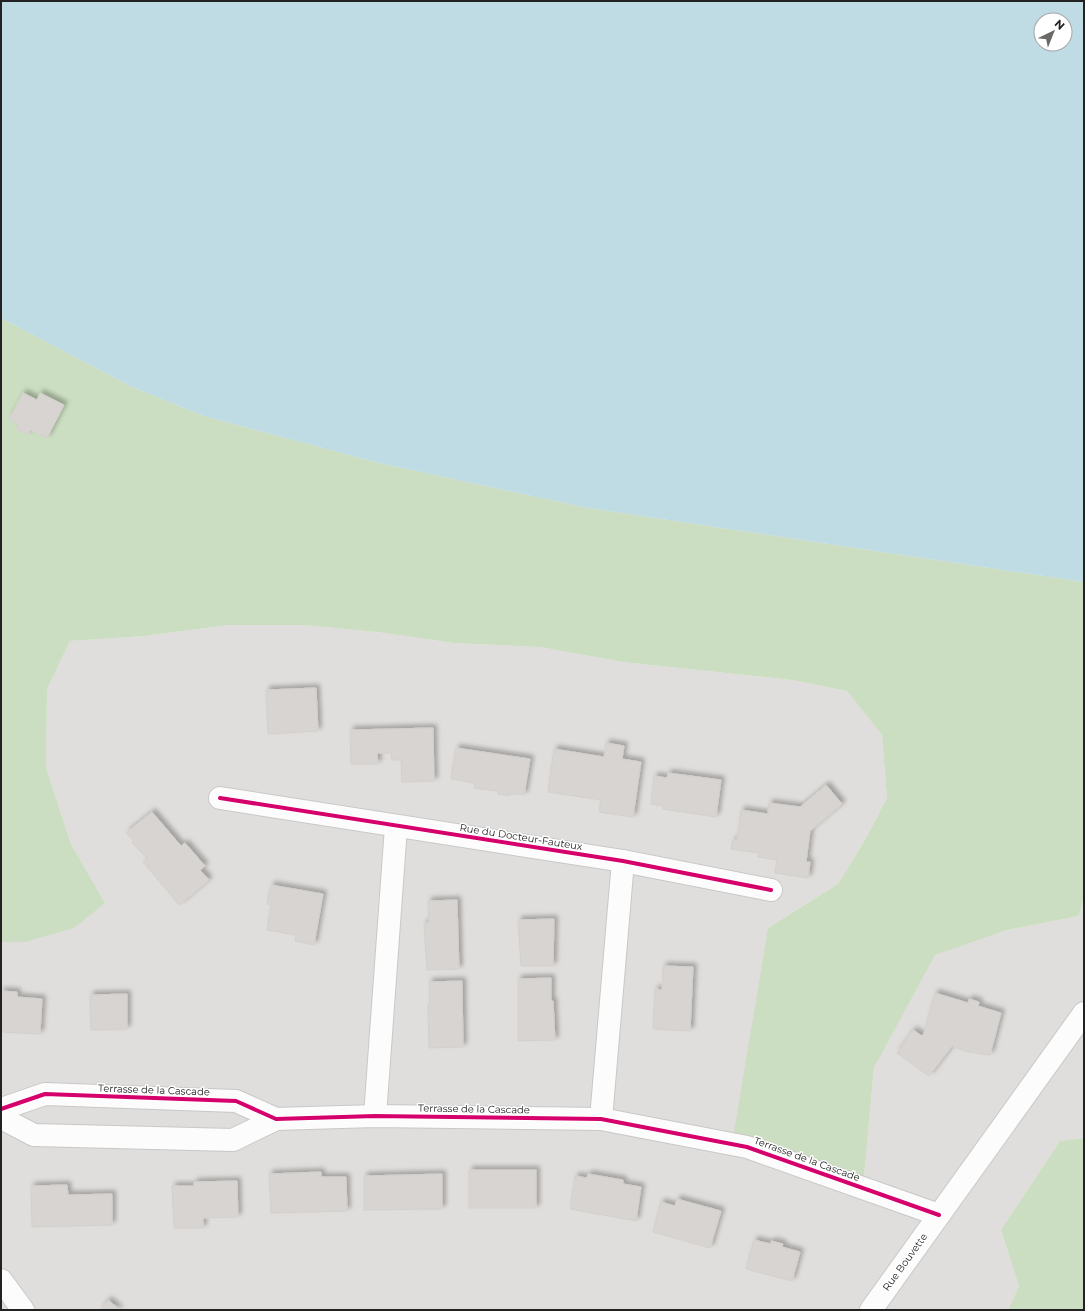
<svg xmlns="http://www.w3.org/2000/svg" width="1085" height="1311" font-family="Montserrat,sans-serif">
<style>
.residential{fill:#dfdedc}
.forest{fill:#cbdec1}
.water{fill:#bfdbe3;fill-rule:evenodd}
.building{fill:#d7d4d2;stroke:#d3d0cc;filter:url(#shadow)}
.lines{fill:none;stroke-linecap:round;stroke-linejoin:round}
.minor-casing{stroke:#c9c8c7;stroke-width:24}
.minor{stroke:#fdfcfc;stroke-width:22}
.cycleway-casing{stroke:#fff;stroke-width:6}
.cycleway{stroke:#d6006c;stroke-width:4}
.labels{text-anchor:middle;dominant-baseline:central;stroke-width:3;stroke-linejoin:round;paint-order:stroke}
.street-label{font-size:10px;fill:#222;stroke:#fff}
</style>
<defs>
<filter id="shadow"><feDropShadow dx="3.5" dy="-3.5" stdDeviation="2" flood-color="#0004"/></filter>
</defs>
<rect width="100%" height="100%" fill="#f0eeeb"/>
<polygon class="residential" points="229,625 303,625 377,632 454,643 540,647 623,662 792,680 847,691 882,735 887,798 865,840 838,884 768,928 864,1177 874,1068 935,954 1007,930 1079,916 1084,896 1084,1138 1060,1141 1001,1230 1019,1286 1008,1310 1,1310 1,942 25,942 105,903 71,844 46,768 47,689 70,641 144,636"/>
<g class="forest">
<polygon points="1,318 132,387 204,416 379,463 588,508 1084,582 1084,896 1079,916 1007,930 935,955 874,1068 864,1177 732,1144 768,928 838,884 865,840 887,798 882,735 847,691 792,680 623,662 540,647 454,643 377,632 303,625 229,625 144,636 70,641 47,689 46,768 71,844 105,903 74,928 25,942 1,942"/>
<polygon points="1084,1138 1084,1310 1008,1310 1019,1286 1001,1230 1060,1141"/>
</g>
<path class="water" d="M1 1H1084V582L588 508 379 463 204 416 132 387 1 318ZM1041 20H1065V44H1041Z"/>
<g class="building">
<polygon points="23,393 37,400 40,393 64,405 47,438 30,430 28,435 16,429 18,424 9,419"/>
<polygon points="316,688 318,731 268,734 266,690"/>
<polygon points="433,728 434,781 402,782 401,760 392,760 391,753 377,753 378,764 351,764 350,730"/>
<polygon points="606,743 624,746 622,759 641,762 633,817 599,812 601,800 548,792 554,749 604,757"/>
<polygon points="456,748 530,759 524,795 509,793 508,796 498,794 498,791 474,788 475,783 451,779"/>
<polygon points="668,773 721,780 716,817 663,809 663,806 651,804 654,776 667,778"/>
<polygon points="826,785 842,804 810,831 806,862 810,862 808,878 775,873 777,860 758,857 758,853 731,849 733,840 737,840 741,810 768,814 769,803 800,807"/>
<polygon points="152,812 181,846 185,843 205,866 200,870 209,880 179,905 143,862 148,859 132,843 134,841 126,833"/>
<polygon points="271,885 323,894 314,945 295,941 296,935 267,930 271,905 267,904"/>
<polygon points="457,900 459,969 427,970 424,923 429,923 428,901"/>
<polygon points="554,919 553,966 521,966 518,920"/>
<polygon points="663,966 693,967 690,1031 653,1029 655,989 662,990"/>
<polygon points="551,978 551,1001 553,1001 555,1040 518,1041 518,979"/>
<polygon points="462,981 463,1047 429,1048 428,1006 430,1006 429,982"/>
<polygon points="1,991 17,992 17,997 42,999 40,1034 1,1032"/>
<polygon points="935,993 968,1003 969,999 979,1002 978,1006 1001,1013 990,1055 968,1052 952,1046 929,1076 897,1053 913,1030 922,1036 924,1033"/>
<polygon points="127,994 127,1029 91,1030 90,995"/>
<rect x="469" y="1170" width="67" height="38"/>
<polygon points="321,1172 321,1177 346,1177 347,1211 271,1213 269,1174"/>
<polygon points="442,1174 442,1209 364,1210 364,1176"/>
<polygon points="588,1174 623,1180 623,1184 641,1187 636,1221 570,1209 575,1176 587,1178"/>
<polygon points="237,1181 238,1217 203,1218 203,1228 174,1228 172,1186 194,1186 194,1182"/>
<polygon points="67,1185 68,1195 112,1194 112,1225 32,1227 31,1186"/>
<polygon points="677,1199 721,1211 710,1248 653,1232 661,1202 675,1206"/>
<polygon points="754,1240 771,1244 771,1241 783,1244 782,1247 800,1252 792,1281 746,1269"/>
<polygon points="108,1300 120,1310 100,1310"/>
</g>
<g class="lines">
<g class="minor-casing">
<g id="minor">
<polyline points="220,798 623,861 771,890"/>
<polyline points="1,1109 45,1094 236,1101 276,1119 375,1116 601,1119 747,1147 939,1215"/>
<polyline points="375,1116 396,827"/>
<polyline points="1,1118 34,1135 233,1140 276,1119"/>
<polyline points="601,1119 623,861"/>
<polyline points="1,1280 23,1310"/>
<polyline points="871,1310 1084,1013"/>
</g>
</g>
<use href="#minor" class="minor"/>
<g class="cycleway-casing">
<g id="cycleway">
<polyline points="220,798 623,861 771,890"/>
<polyline points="1,1109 45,1094 236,1101 276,1119 375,1116 601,1119 747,1147 939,1215"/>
</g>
</g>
<use href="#cycleway" class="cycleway"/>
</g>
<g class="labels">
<g class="street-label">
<text transform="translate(521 837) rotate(9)">Rue du Docteur-Fauteux</text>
<text transform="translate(154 1090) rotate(2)">Terrasse de la Cascade</text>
<text transform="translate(474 1109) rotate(1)">Terrasse de la Cascade</text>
<text transform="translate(807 1159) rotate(20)">Terrasse de la Cascade</text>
<text transform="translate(905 1262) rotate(-54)">Rue Bouvette</text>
</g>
</g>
<rect width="1085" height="1311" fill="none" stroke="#222222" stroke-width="4"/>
<g transform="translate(1053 32) rotate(43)"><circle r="19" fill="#ffffff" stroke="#a7a7a7"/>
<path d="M0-3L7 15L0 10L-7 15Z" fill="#6a6968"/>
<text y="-6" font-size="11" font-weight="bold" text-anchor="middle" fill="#222222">N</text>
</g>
</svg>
